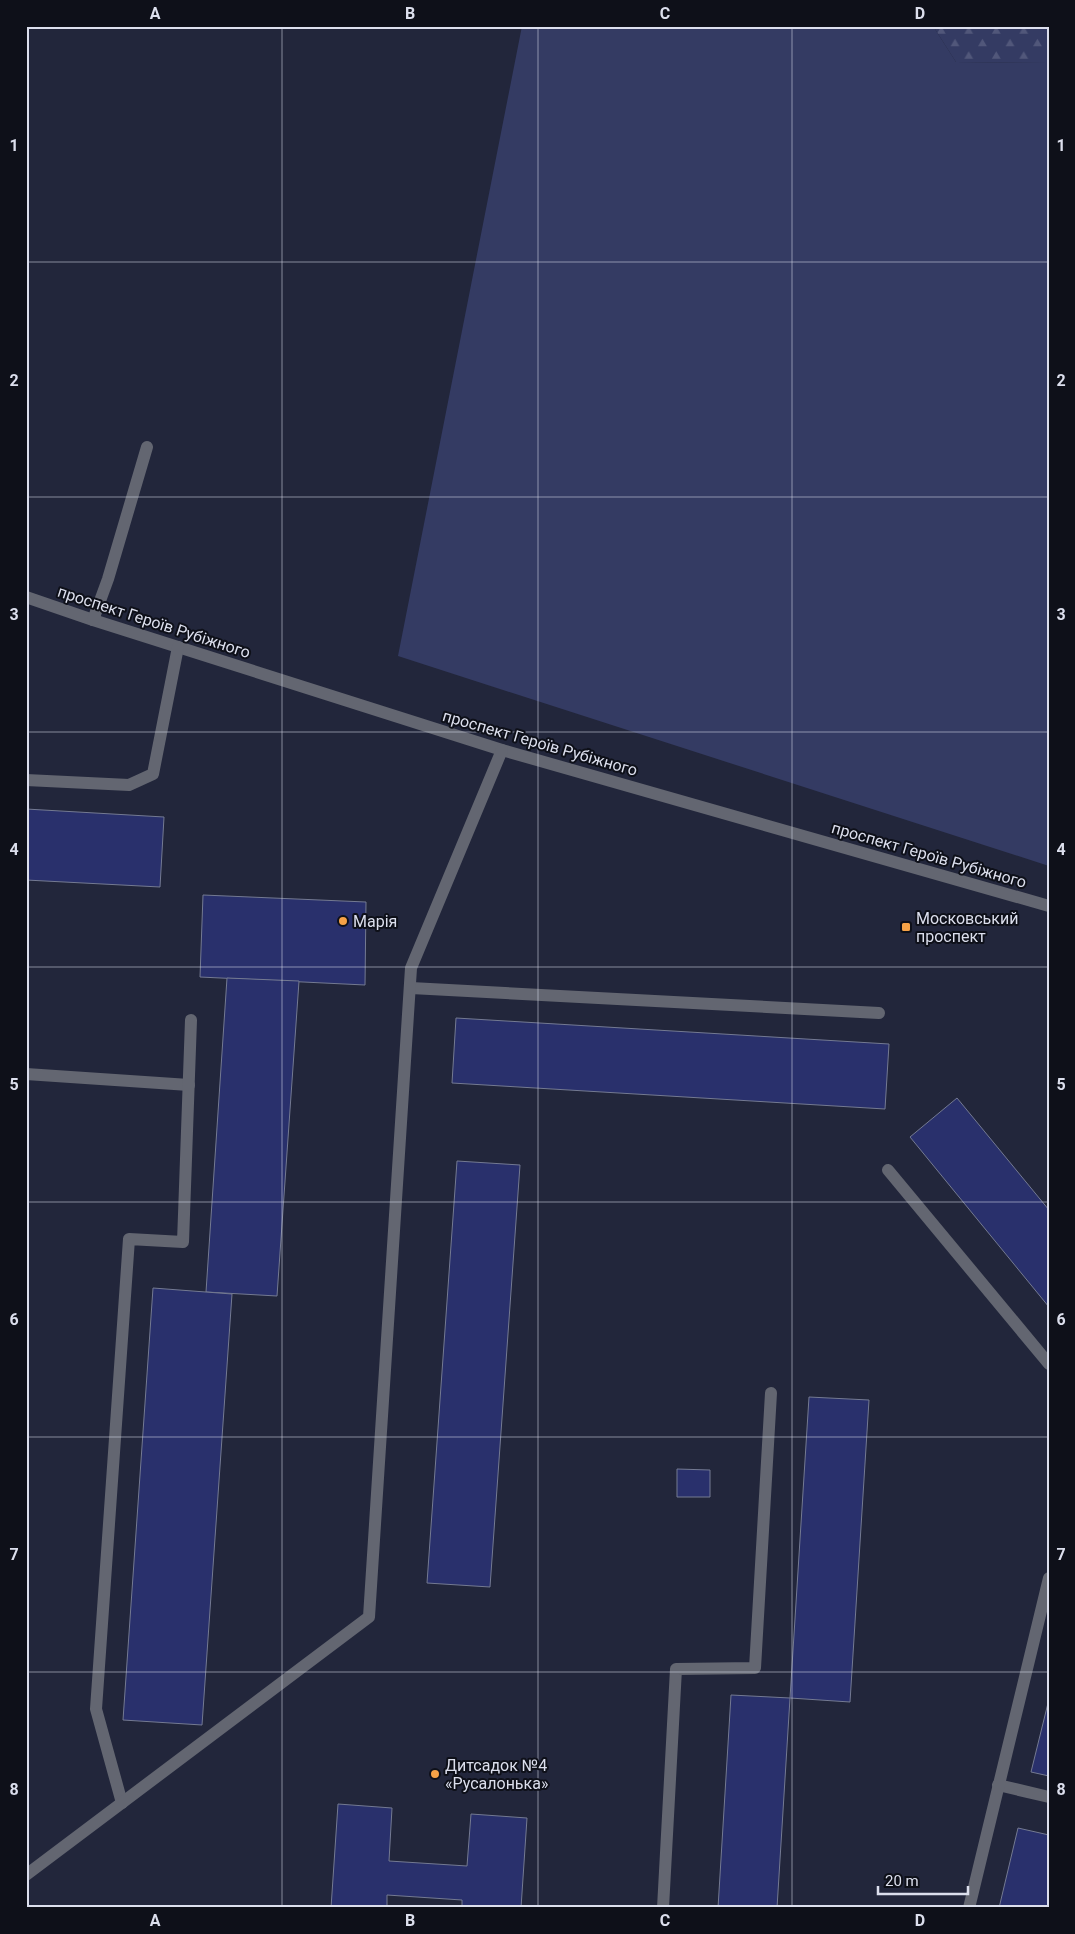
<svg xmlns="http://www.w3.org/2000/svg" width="1075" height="1934" font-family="Roboto,sans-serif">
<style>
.grass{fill:#343b63}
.forest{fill:url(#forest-firs)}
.building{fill:#29306c;stroke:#747a92}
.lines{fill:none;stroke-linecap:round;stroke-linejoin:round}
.minor{stroke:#636671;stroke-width:12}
.grid{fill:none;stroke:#dcdfed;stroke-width:1;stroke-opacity:0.55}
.poi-dot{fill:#f6a247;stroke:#0e1019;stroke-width:2}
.labels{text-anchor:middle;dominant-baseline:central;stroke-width:4;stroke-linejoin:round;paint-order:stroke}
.street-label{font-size:16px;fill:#dcdfed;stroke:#0e1019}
.poi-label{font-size:16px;fill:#dcdfed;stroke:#0e1019;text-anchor:start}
.neatline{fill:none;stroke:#dcdfed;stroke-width:2}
.grid-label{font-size:16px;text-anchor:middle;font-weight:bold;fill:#dcdfed}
</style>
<defs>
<pattern id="forest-firs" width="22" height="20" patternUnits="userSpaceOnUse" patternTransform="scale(1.25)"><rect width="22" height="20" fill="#343b63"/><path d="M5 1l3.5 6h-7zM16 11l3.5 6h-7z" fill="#51577a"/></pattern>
</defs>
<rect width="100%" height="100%" fill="#22263b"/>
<polygon class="grass" points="522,26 933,26 956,62 1049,63 1049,866 398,656"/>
<polygon class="forest" points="933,26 1049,26 1049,63 956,62"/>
<g class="building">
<polygon points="26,809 164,817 160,887 26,880"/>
<polygon points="203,895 366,902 365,985 200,977"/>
<polygon points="227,978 299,981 277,1296 206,1292"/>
<polygon points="456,1018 889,1044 885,1109 452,1083"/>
<polygon points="957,1098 1049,1210 1049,1307 910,1137"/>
<polygon points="457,1161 520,1165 490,1587 427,1583"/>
<polygon points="153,1288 232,1294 202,1725 123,1720"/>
<polygon points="809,1397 869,1400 850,1702 790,1698"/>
<polygon points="677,1469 710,1470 710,1497 677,1497"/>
<polygon points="731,1695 790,1698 777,1908 718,1908"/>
<polygon points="1049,1699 1049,1776 1031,1772"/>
<polygon points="338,1804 392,1808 389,1861 467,1866 471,1814 527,1818 521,1908 462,1908 462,1900 387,1895 387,1908 331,1908"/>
<polygon points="1018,1828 1049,1835 1049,1908 999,1908"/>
</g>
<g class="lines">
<g class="minor">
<polyline points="26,597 93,620 502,750 1049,906"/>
<polyline points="93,620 108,579 147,447"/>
<polyline points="26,780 129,785 153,774 178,647"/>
<polyline points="411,988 879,1013"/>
<polyline points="26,1074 189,1085"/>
<polyline points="888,1170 1049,1364"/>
<polyline points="998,1785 1049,1797"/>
<polyline points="122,1803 96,1709 129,1239 183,1242 191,1020"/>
<polyline points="26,1875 369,1617 411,968 502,750"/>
<polyline points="663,1908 676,1669 755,1668 771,1393"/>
<polyline points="969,1908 1049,1578"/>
</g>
</g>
<path class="grid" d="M282 26V1908M538 26V1908M792 26V1908M26 262H1049M26 497H1049M26 732H1049M26 967H1049M26 1202H1049M26 1437H1049M26 1672H1049"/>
<g class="poi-dot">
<circle cx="343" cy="921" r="5"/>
<rect x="901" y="922" width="10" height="10" rx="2.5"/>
<circle cx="435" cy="1774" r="5"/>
</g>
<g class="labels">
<g class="street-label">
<text transform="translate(154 622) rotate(18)">проспект Героїв Рубіжного</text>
<text transform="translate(540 743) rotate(16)">проспект Героїв Рубіжного</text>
<text transform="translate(929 855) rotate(16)">проспект Героїв Рубіжного</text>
</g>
<g class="poi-label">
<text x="916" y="918">Московський<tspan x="916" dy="18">проспект</tspan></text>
<text x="353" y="921">Марія</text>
<text x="445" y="1765">Дитсадок №4<tspan x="445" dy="18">«Русалонька»</tspan></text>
</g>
</g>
<rect width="1075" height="1934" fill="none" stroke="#0e1019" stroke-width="55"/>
<path d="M878 1886v8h90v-8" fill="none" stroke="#dcdfed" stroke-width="2.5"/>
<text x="885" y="1886" font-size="15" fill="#dcdfed" stroke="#0e1019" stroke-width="4" paint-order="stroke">20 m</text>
<rect x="28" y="28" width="1020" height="1878" class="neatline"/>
<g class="grid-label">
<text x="155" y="19">A</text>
<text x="410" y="19">B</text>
<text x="665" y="19">C</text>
<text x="920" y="19">D</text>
<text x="14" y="151">1</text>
<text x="1061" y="151">1</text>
<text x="14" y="386">2</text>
<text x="1061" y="386">2</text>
<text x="14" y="620">3</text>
<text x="1061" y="620">3</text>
<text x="14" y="855">4</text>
<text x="1061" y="855">4</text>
<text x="14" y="1090">5</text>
<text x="1061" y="1090">5</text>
<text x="14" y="1325">6</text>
<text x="1061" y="1325">6</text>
<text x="14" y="1560">7</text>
<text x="1061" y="1560">7</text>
<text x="14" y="1795">8</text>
<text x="1061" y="1795">8</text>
<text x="155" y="1926">A</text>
<text x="410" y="1926">B</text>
<text x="665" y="1926">C</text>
<text x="920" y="1926">D</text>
</g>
</svg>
